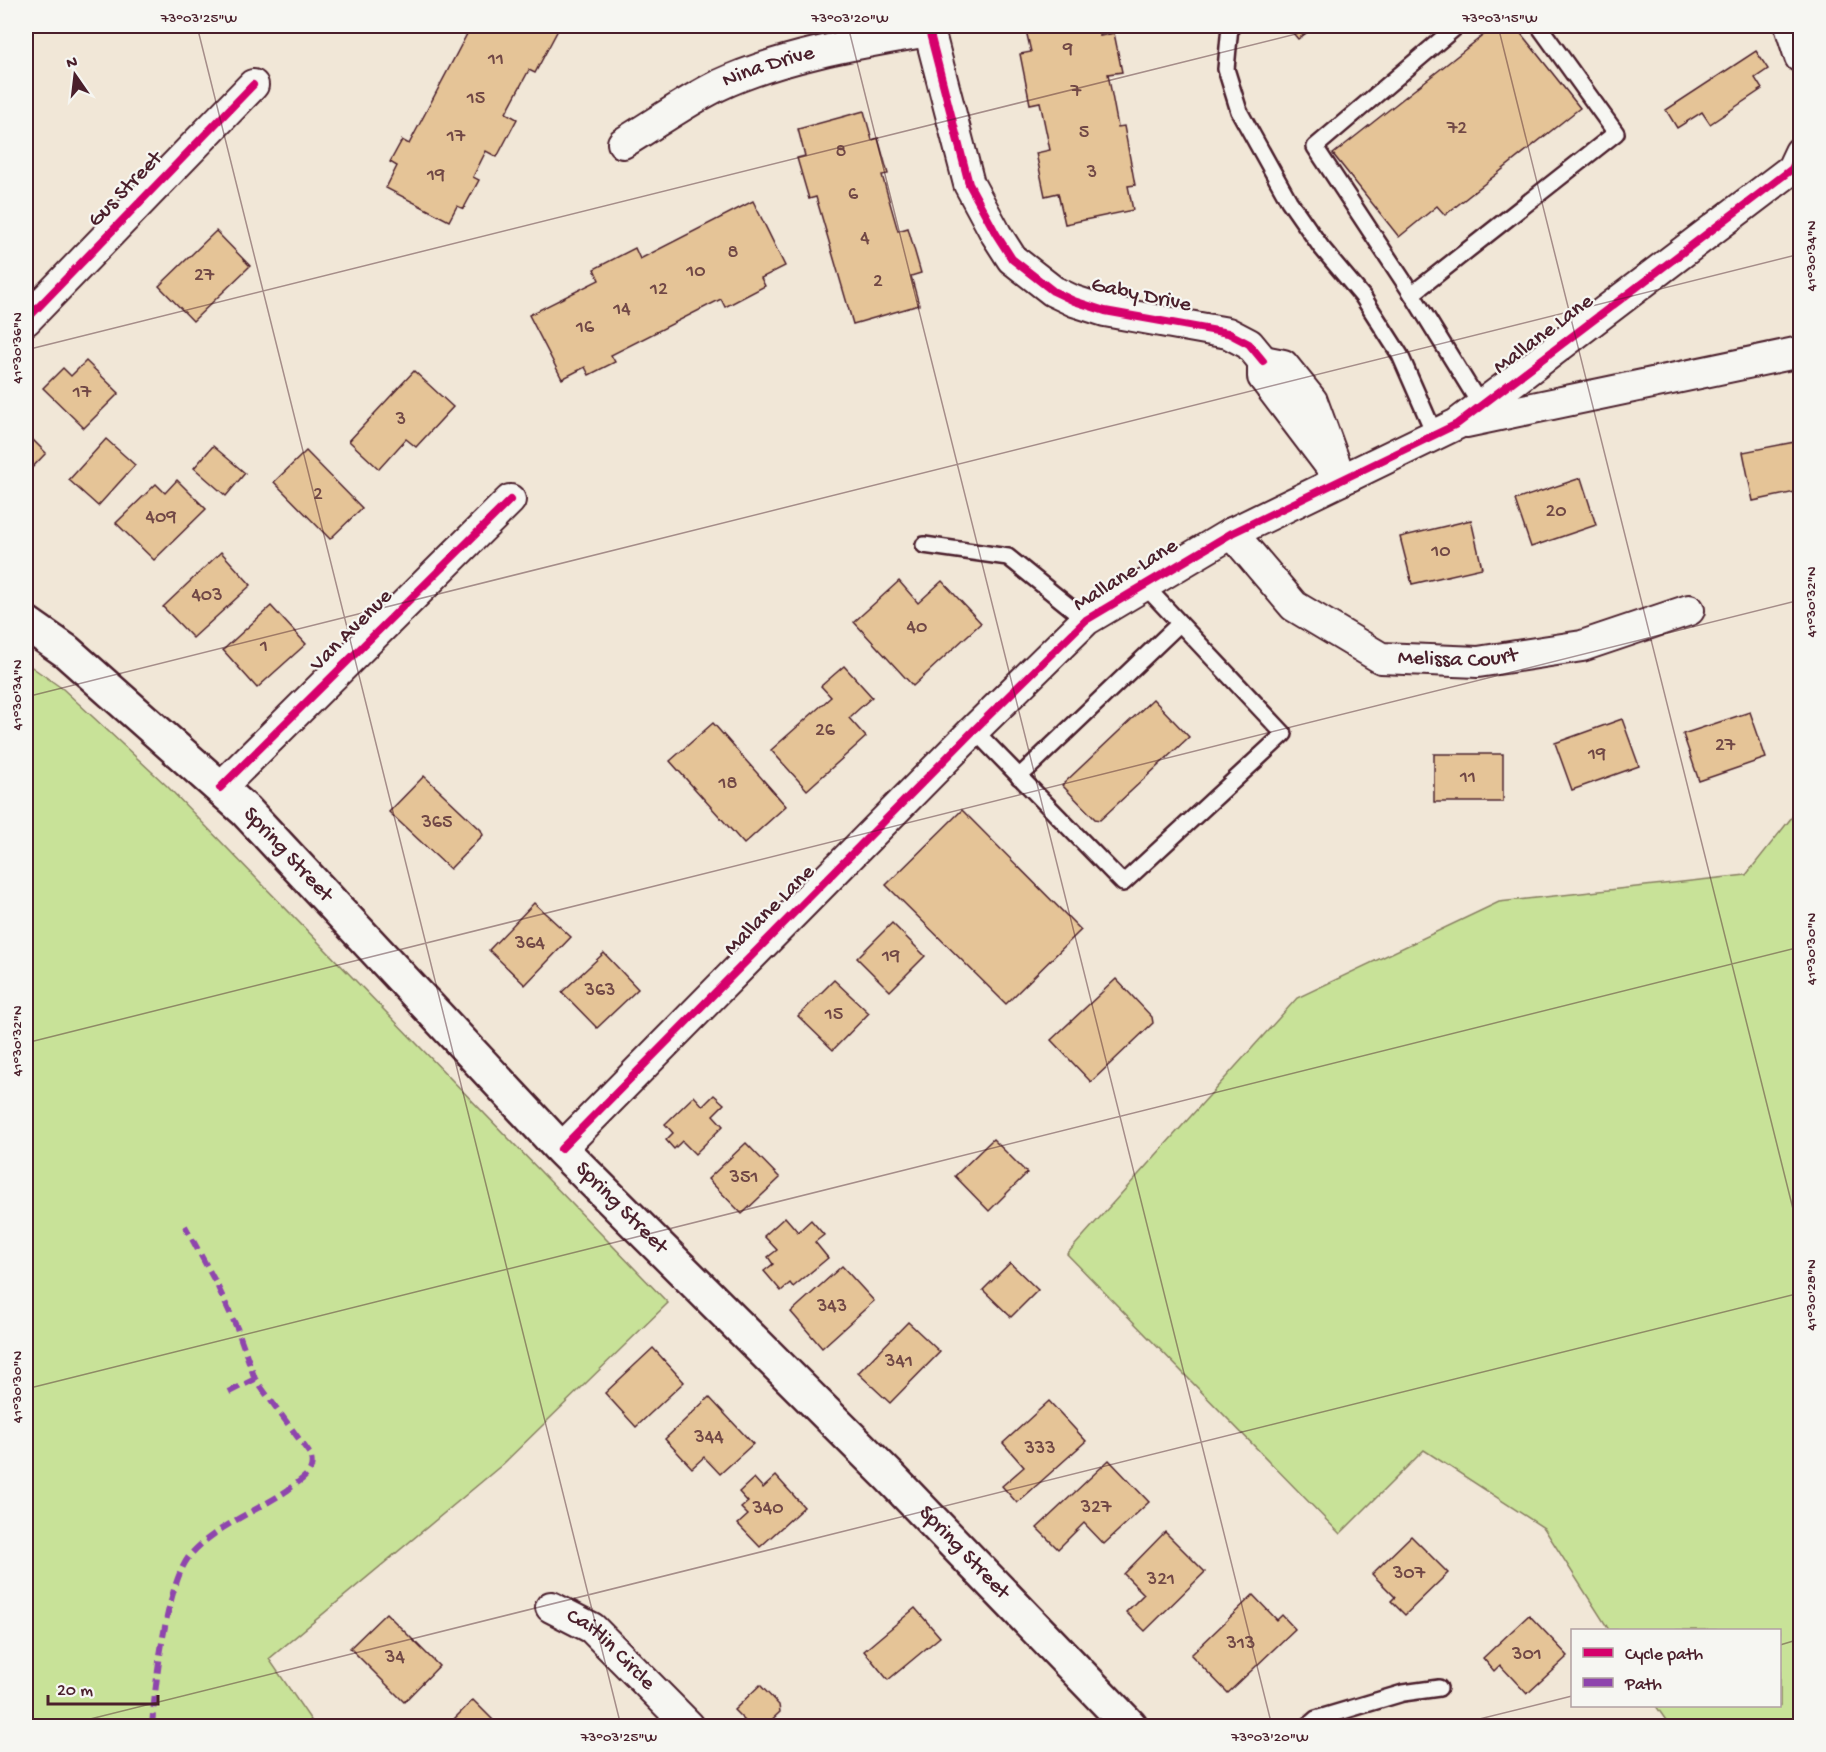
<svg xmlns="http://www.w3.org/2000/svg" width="1826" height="1752" font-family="'Gochi Hand',sans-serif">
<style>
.green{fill:#c8e298;stroke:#898062;stroke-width:1.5}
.building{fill:#e5c497;stroke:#4a1f2b;stroke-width:1.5}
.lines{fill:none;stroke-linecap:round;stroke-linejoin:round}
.lane-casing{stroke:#4a1f2b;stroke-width:20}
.street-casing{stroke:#4a1f2b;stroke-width:34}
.secondary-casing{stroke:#4a1f2b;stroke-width:38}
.lane{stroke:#f6f6f2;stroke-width:15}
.street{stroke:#f6f6f2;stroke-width:30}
.secondary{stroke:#f6f6f2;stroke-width:33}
.quiet{stroke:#8e44ad;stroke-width:6;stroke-dasharray:12 6;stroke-linecap:butt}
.cycleway-casing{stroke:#f6f6f2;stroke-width:11}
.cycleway{stroke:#d6006c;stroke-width:8}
.ticks{fill:none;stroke:#4a1f2b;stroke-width:1.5;stroke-opacity:0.45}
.labels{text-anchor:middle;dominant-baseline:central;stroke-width:4.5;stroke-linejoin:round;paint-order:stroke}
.number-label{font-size:20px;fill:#714846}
.street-label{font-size:22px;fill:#4a1f2b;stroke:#f6f6f2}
.neatline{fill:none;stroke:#4a1f2b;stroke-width:2}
.ticks-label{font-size:15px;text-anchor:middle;fill:#4a1f2b}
</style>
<rect width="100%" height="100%" fill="#f1e7d7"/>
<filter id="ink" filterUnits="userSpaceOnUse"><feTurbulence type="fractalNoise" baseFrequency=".0167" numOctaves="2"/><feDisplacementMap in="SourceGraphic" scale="12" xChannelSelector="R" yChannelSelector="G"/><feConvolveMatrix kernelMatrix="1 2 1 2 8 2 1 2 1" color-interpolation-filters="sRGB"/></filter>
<g filter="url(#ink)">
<g class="green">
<polygon points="26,663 63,689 167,786 668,1303 503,1464 269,1659 315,1726 26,1726"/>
<polygon points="1800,807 1800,1726 1670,1726 1656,1706 1780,1706 1780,1630 1609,1630 1544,1528 1424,1450 1340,1534 1067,1254 1297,998 1499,902 1746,875"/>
</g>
<g class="building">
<polygon points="461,26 560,26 535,73 529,70 506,113 517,119 497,157 486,151 473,177 479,180 465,206 464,209 457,206 449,221 386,188 397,166 390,162 402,140 409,144 469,30"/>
<polygon points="663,26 688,26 665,32"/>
<polygon points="1025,26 1098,26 1100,36 1114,33 1122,72 1108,74 1118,127 1124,126 1135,185 1128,186 1133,210 1065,224 1058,193 1045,196 1036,153 1050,150 1040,102 1030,104 1020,54 1031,52"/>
<polygon points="1287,26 1316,26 1298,39"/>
<polygon points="1495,26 1515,26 1580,108 1445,215 1437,206 1399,237 1333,154"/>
<polygon points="1756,51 1768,69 1755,78 1762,89 1710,124 1702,112 1677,128 1666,110"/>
<polygon points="864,111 872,140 878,138 888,174 882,175 898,231 908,228 921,273 911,276 919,305 853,324 816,197 809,199 797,158 805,156 798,129"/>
<polygon points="753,201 785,266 761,278 765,286 725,307 721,299 611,355 615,362 589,375 585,367 562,379 529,315 599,280 594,269 635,248 640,259"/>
<polygon points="216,231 250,266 193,321 159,286"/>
<polygon points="86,361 119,393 84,428 43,388 63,368 71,376"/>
<polygon points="414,371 453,407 416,447 406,439 379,469 349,441"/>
<polygon points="26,433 46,453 26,474"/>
<polygon points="106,439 135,465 98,506 69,480"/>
<polygon points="1800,441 1800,491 1753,501 1743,452"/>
<polygon points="213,446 245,473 226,496 194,468"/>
<polygon points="306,451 362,508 330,539 274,482"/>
<polygon points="1581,478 1596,525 1531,547 1515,500"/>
<polygon points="177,480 206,509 154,560 116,523 156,484 165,493"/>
<polygon points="1471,520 1482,568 1412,584 1400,537"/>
<polygon points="221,552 251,585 193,638 163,607"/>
<polygon points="899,581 918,603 942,581 981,623 913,686 854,622"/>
<polygon points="271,606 306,644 257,688 223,650"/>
<polygon points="844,666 872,697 849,718 866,737 807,790 771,750 831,697 821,686"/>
<polygon points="1153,699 1189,737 1100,820 1095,819 1062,785"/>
<polygon points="1750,712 1766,758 1699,781 1683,734"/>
<polygon points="1622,719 1639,766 1572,790 1555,743"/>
<polygon points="713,723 786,806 744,844 670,761"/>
<rect x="1434" y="754" width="69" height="48"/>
<polygon points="424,776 481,830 483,835 450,869 389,812"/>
<polygon points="962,810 1081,930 1006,1004 886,885"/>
<polygon points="534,903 571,937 525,985 489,950"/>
<polygon points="892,923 925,956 890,991 857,958"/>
<polygon points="604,953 638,989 597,1028 562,992"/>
<polygon points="1116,979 1152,1017 1153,1023 1091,1082 1051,1040"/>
<polygon points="834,980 869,1013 833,1050 798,1016"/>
<polygon points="714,1095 724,1104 713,1115 723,1126 695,1154 682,1141 674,1149 666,1140 673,1133 665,1124 694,1096 703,1106"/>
<polygon points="993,1139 1027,1173 989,1211 955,1176"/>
<polygon points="746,1143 780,1178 742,1214 708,1179"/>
<polygon points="785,1217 798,1232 811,1220 824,1235 815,1242 828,1258 793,1287 790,1283 781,1291 764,1271 773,1264 768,1257 777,1250 764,1236"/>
<polygon points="1010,1263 1038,1290 1011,1317 983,1290"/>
<polygon points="842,1266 874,1301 822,1348 791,1312"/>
<polygon points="908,1322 940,1352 890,1403 858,1373"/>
<polygon points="653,1348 684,1382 636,1427 605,1393"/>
<polygon points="709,1397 753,1444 720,1474 704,1457 692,1468 665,1439"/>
<polygon points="1049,1401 1086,1441 1017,1503 1002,1486 1024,1467 1003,1443"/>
<polygon points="1109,1460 1149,1502 1104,1544 1084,1523 1058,1549 1037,1528"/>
<polygon points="776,1476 804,1507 760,1547 738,1524 748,1515 741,1508 748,1502 739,1492 754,1478 763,1488"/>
<polygon points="1165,1532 1205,1572 1145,1631 1126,1612 1144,1594 1124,1574"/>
<polygon points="1411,1536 1448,1573 1405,1615 1391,1601 1395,1597 1372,1574"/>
<polygon points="1253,1595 1277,1620 1282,1615 1295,1629 1228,1693 1191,1655"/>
<polygon points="915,1608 940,1637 888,1680 864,1651"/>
<polygon points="386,1613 439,1666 404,1702 350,1648"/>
<polygon points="1529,1615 1568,1656 1527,1694 1500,1665 1494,1671 1483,1658"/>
<polygon points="760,1685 779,1705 780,1712 765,1726 750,1726 734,1710"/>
<polygon points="473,1700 499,1726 447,1726"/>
</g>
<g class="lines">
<g class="lane-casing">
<g id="lane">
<polyline points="1230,26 1226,69 1239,111 1289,201 1321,247 1363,297 1400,355 1435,435"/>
<polyline points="1457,26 1315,147 1412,294 1481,406"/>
<polyline points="1412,294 1616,133 1539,26"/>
<polyline points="924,545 1008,557 1086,620"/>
<polyline points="974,730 1123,883 1284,734 1144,585"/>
<polyline points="1019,777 1179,624"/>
<polyline points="1308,1726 1316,1719 1403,1693 1439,1688"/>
</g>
</g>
<g class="street-casing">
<g id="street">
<polyline points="928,26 969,184 996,234 1012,259 1053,291 1074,301 1105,311 1228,333 1249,344 1263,361"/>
<polyline points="1790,26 1800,57"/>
<path id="s1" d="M623 143C653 125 685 102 717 86 780 56 860 43 929 31"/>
<polyline points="26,320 253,85"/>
<polygon points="1263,361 1283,365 1312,401 1341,480 1263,377"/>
<polyline points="1466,422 1800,352"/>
<path id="s2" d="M1232 533 1294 606 1381 658 1478 662 1582 646 1689 610"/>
<polyline points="220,788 510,500"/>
<polyline points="561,1149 974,730 1086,620 1232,533 1457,424 1792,169 1800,152"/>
<path id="s3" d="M551 1607 592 1628 689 1726"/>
</g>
</g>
<g class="secondary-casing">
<g id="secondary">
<path id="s4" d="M26 623 66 651 246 811 561 1149 890 1477 1130 1726"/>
</g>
</g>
<use href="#lane" class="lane"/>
<use href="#street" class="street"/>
<use href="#secondary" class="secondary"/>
<g class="quiet">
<polyline points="229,1392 255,1379"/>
<path d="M152 1726C155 1687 166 1580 192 1553 218 1525 257 1511 288 1490 295 1484 304 1479 309 1472 313 1466 312 1461 310 1454L255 1379 237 1328 217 1285 185 1226"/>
</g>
<g class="cycleway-casing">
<g id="cycleway">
<polyline points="928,26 969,184 996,234 1012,259 1053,291 1074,301 1105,311 1228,333 1249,344 1263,361"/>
<polyline points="26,320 253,85"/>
<polyline points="220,788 510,500"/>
<polyline points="561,1149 974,730 1086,620 1232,533 1457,424 1792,169 1800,152"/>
</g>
</g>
<use href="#cycleway" class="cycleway"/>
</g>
</g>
<path class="ticks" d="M197 26 621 1726M848 26 1272 1726M1498 26 1800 1237M26 350 1328 26M26 697 1800 254M26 1043 1800 600M26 1389 1800 947M1780 1645 1800 1639M62 1726 1800 1293M1451 1726 1572 1696"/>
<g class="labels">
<g class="number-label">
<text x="1068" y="50">9</text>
<text x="496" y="60">11</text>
<text x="1076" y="92">7</text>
<text x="476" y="99">15</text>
<text x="1457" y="129">72</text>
<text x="1084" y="133">5</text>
<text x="456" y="137">17</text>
<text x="841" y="152">8</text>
<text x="1092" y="173">3</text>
<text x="436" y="176">19</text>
<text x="853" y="195">6</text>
<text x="865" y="239">4</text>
<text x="733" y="253">8</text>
<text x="696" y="272">10</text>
<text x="204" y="276">27</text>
<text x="878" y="282">2</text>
<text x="659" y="290">12</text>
<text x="622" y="310">14</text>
<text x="585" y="328">16</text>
<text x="82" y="393">17</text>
<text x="401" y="420">3</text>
<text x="318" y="495">2</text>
<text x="1556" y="512">20</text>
<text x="161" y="518">409</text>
<text x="1441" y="552">10</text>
<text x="207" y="596">403</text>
<text x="917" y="628">40</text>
<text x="264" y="647">1</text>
<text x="825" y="731">26</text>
<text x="1725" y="746">27</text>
<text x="1597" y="755">19</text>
<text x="1468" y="778">11</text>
<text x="728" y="784">18</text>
<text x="437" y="823">365</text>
<text x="530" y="944">364</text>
<text x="891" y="957">19</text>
<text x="600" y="991">363</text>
<text x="834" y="1015">15</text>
<text x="744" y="1178">351</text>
<text x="832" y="1307">343</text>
<text x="899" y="1362">341</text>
<text x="709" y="1438">344</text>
<text x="1040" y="1449">333</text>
<text x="1096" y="1508">327</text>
<text x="768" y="1509">340</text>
<text x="1409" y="1574">307</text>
<text x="1161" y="1580">321</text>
<text x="1241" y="1644">313</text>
<text x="1527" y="1655">301</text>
<text x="395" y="1658">34</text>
</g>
<g class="street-label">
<text stroke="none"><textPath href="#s1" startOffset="165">Nina Drive</textPath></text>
<text transform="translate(126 190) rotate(-46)">Gus Street</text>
<text transform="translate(1141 296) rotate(12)">Gaby Drive</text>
<text transform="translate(1544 335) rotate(-37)">Mallane Lane</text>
<text transform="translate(1126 576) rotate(-32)">Mallane Lane</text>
<text transform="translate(352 631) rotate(-45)">Van Avenue</text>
<text stroke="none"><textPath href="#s2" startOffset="274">Melissa Court</textPath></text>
<text stroke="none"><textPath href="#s4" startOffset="350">Spring Street</textPath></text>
<text transform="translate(770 911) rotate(-45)">Mallane Lane</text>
<text stroke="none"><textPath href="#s4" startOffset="836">Spring Street</textPath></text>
<text stroke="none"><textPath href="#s4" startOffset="1322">Spring Street</textPath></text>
<text stroke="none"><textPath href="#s3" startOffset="74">Caitlin Circle</textPath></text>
</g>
</g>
<rect width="1826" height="1752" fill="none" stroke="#f6f6f2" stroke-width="66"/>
<rect x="1571" y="1629" width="210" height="78" fill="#f6f6f2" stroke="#b1a0a2" stroke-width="1.5"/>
<rect x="1583" y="1648" width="30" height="9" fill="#d6006c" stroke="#b1a0a2" stroke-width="1.5"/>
<text x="1625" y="1659" font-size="18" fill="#4a1f2b">Cycle path</text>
<rect x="1583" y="1678" width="30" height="9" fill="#8e44ad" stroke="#b1a0a2" stroke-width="1.5"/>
<text x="1625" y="1689" font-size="18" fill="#4a1f2b">Path</text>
<g transform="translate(75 75) rotate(346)" stroke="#f6f6f2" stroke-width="4.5" paint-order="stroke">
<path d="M0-4.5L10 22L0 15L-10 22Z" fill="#4a1f2b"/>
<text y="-9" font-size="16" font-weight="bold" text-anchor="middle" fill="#4a1f2b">N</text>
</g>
<path d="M48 1695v9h110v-9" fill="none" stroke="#4a1f2b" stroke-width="3"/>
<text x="57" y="1695" font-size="18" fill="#4a1f2b" stroke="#f6f6f2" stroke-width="4.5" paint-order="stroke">20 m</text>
<rect x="33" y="33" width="1760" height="1686" class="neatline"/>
<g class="ticks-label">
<text x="199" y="22">73°03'25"W</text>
<text x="850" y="22">73°03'20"W</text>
<text x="1500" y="22">73°03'15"W</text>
<text transform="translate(1810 256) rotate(-90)" y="5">41°30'34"N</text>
<text transform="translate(16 348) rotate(-90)" y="5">41°30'36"N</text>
<text transform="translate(1810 602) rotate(-90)" y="5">41°30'32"N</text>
<text transform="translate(16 695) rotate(-90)" y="5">41°30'34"N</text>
<text transform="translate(1810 949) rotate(-90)" y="5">41°30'30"N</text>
<text transform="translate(16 1041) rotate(-90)" y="5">41°30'32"N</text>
<text transform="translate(1810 1295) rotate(-90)" y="5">41°30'28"N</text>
<text transform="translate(16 1387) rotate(-90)" y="5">41°30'30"N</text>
<text x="619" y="1741">73°03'25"W</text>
<text x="1270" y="1741">73°03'20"W</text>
</g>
</svg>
